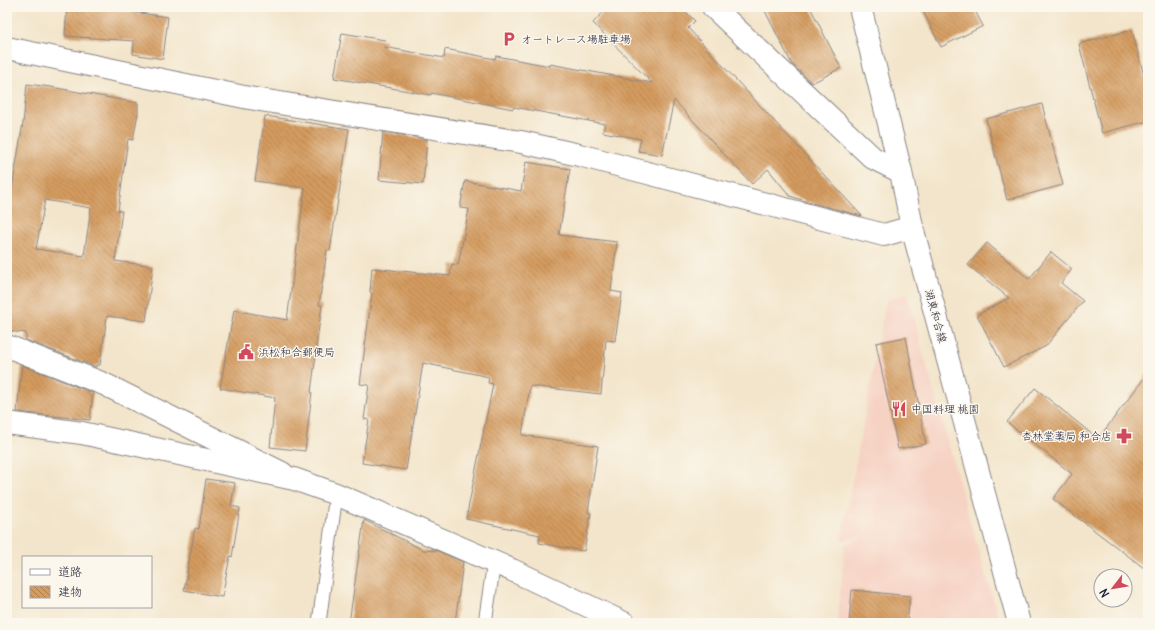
<svg xmlns="http://www.w3.org/2000/svg" width="1155" height="630" font-family="Delius,'Klee One',sans-serif">
<style>
.built{fill:#f6d2c3}
.building{fill:url(#building-back-hatch);fill-rule:evenodd}
.lines{fill:none;stroke-linecap:round;stroke-linejoin:round}
.lane-casing{stroke:#8a8483;stroke-width:15}
.street-casing{stroke:#8a8483;stroke-width:24}
.secondary-casing{stroke:#8a8483;stroke-width:24}
.lane{stroke:#fff;stroke-width:13}
.street{stroke:#fff;stroke-width:22}
.secondary{stroke:#fff;stroke-width:22}
.labels{text-anchor:middle;dominant-baseline:central;stroke-width:3;stroke-linejoin:round;paint-order:stroke}
.poi-label{font-size:11px;fill:#22223b;stroke:#fbf7ec;text-anchor:start}
.street-label{font-size:11px;fill:#22223b;stroke:#fbf7ec}
</style>
<defs>
<pattern id="building-back-hatch" width="6" height="6" patternUnits="userSpaceOnUse"><rect width="6" height="6" fill="#d49b5f"/><path d="M-1 5l2 2M0 0l6 6M5-1l2 2" fill="none" stroke="#ac7e50"/></pattern>
</defs>
<rect width="100%" height="100%" fill="#fbf7ec"/>
<filter id="ink" filterUnits="userSpaceOnUse"><feTurbulence type="fractalNoise" baseFrequency=".025" numOctaves="2"/><feDisplacementMap in="SourceGraphic" scale="8" xChannelSelector="R" yChannelSelector="G"/><feConvolveMatrix kernelMatrix="1 2 1 2 8 2 1 2 1" color-interpolation-filters="sRGB"/></filter>
<filter id="wash" filterUnits="userSpaceOnUse"><feTurbulence type="fractalNoise" baseFrequency=".012" numOctaves="4" result="noise"/><feDisplacementMap in="SourceGraphic" scale="16" xChannelSelector="R" yChannelSelector="G"/><feGaussianBlur stdDeviation="0.9" result="paint"/><feColorMatrix in="noise" values="0 0 0 0 0 0 0 0 0 0 0 0 0 0 0 0 0 1.4 0 .05"/><feComposite in="paint" operator="in"/></filter>
<g filter="url(#wash)">
<rect width="100%" height="100%" fill="#f3e5cb"/>
<polygon class="built" points="907,294 967,511 1000,623 837,623 845,545 866,534 841,541 886,301"/>
<g id="blocks">
<g class="building">
<polygon points="67,7 111,7 111,9 168,17 163,59 133,54 134,41 65,36"/>
<polygon points="608,7 681,7 695,21 688,28 862,216 808,202 790,196 768,169 752,184 674,100 662,155 638,151 641,139 603,132 605,124 514,107 513,109 431,93 431,95 334,78 342,33 385,40 384,47 444,58 445,49 495,59 496,56 550,66 550,64 652,83 593,23"/>
<polygon points="763,7 810,7 841,68 812,83 792,64"/>
<polygon points="921,7 973,7 983,26 941,47"/>
<polygon points="1132,30 1148,91 1148,121 1102,133 1079,44"/>
<path d="M27 84 51 87 138 103V113L133 140 128 139 118 211H122L115 261 153 266 146 321 107 316 100 365H96V367L26 340V333L7 331V219L23 123ZM45 200 91 208 84 256 36 249Z"/>
<polygon points="1042,104 1063,185 1007,200 986,119"/>
<polygon points="265,116 349,129 330,251 327,250 319,305 322,305 316,347 317,347 311,392 312,392 305,451 270,447 275,398 220,388 234,310 287,320 305,188 255,181"/>
<polygon points="383,132 427,139 423,184 379,180"/>
<polygon points="526,162 570,169 559,235 617,242 611,291 622,293 615,341 606,340 601,394 530,386 522,435 598,446 588,512 591,513 584,551 539,543 540,535 466,519 493,384 488,383 489,377 423,363 406,470 362,463 369,420 364,419 369,385 360,384 372,293 370,292 372,268 450,276 452,264 458,265 469,209 460,208 465,181 521,191"/>
<polygon points="987,243 1029,279 1051,252 1072,269 1061,283 1083,301 1045,347 1044,347 1004,367 977,315 1009,298 968,265"/>
<polygon points="906,337 926,444 898,449 876,343"/>
<polygon points="22,365 93,393 90,420 17,412"/>
<polygon points="1148,373 1148,571 1053,499 1072,474 1007,422 1035,388 1098,439"/>
<polygon points="206,479 235,483 231,506 240,508 232,557 230,556 222,597 184,590 195,528 199,529"/>
<polygon points="364,520 423,550 438,551 463,562 455,623 349,623"/>
<polygon points="852,590 910,596 907,623 849,623"/>
</g>
</g>
</g>
<g filter="url(#ink)">
<use href="#blocks" fill-opacity="0" stroke="#8a8483" stroke-width="1"/>
<g class="lines">
<g class="lane-casing">
<g id="lane">
<polyline points="319,623 336,494"/>
<polyline points="485,623 494,562"/>
</g>
</g>
<g class="street-casing">
<g id="street">
<polyline points="713,7 873,158 901,172"/>
<polyline points="7,48 249,98 521,142 579,155 884,235 912,227"/>
<polyline points="7,346 104,384 282,473"/>
</g>
</g>
<g class="secondary-casing">
<g id="secondary">
<polyline points="860,7 901,172 912,227 1019,623"/>
<polyline points="7,423 82,433 294,479 336,494 512,570 624,623"/>
</g>
</g>
<use href="#lane" class="lane"/>
<use href="#street" class="street"/>
<use href="#secondary" class="secondary"/>
</g>
</g>
<defs>
<g id="parking-bare" transform="scale(1.2)"><path d="M-3.5-5.5H1a3.5 3.5 0 0 1 0 7H-1V5.5H-3.5ZM-1-3.4V-.6H.8a1.4 1.4 0 0 0 0-2.8Z" fill="#d1495b" stroke="#fbf7ec" stroke-width="2.5" paint-order="stroke"/></g>
<g id="civic-bare" transform="scale(1.2)"><path d="M-.6-6.5H3V-4.5H.6V-3L4-1V1h2V6H-6V1h2V-1L-.6-3ZM-1.2 2.5V6h2.4V2.5Z" fill="#d1495b" stroke="#fbf7ec" stroke-width="2.5" paint-order="stroke"/></g>
<g id="restaurant-bare" transform="scale(1.2)"><path d="M-5-6h1v4h1v-4h1v4h1v-4h1v5L-1.5 .5V6h-2V.5L-5-1ZM5-6V6H3V1.5H1.5Q1.5-4 5-6Z" fill="#d1495b" stroke="#fbf7ec" stroke-width="2.5" paint-order="stroke"/></g>
<g id="pharmacy-bare" transform="scale(1.2)"><path d="M-2-6h4v4h4v4h-4v4h-4v-4h-4v-4h4Z" fill="#d1495b" stroke="#fbf7ec" stroke-width="2.5" paint-order="stroke"/></g>
</defs>
<g fill-rule="evenodd">
<use href="#parking-bare" x="509" y="39"/>
<use href="#civic-bare" x="246" y="352"/>
<use href="#restaurant-bare" x="899" y="409"/>
<use href="#pharmacy-bare" x="1124" y="436"/>
</g>
<g class="labels">
<g class="poi-label">
<text x="521" y="39">オートレース場駐車場</text>
<text x="258" y="352">浜松和合郵便局</text>
<text x="911" y="409">中国料理 桃園</text>
<text x="1112" y="436" text-anchor="end">杏林堂薬局 和合店</text>
</g>
<g class="street-label">
<text transform="translate(936 316) rotate(75)">湖東和合線</text>
</g>
</g>
<rect width="1155" height="630" fill="none" stroke="#fbf7ec" stroke-width="24"/>
<rect x="22" y="556" width="130" height="52" fill="#fbf7ec" stroke="#a4a2a5"/>
<rect x="30" y="569" width="20" height="6" fill="#ffffff" stroke="#a4a2a5"/>
<text x="58" y="576" font-size="12" fill="#22223b">道路</text>
<rect x="30" y="586" width="20" height="12" fill="url(#building-back-hatch)" stroke="#a4a2a5"/>
<text x="58" y="596" font-size="12" fill="#22223b">建物</text>
<g transform="translate(1113 588) rotate(239)"><circle r="19" fill="#fbf7ec" stroke="#a4a2a5"/>
<path d="M0-3L7 15L0 10L-7 15Z" fill="#d1495b"/>
<text y="-6" font-size="11" font-weight="bold" text-anchor="middle" fill="#22223b">N</text>
</g>
</svg>
